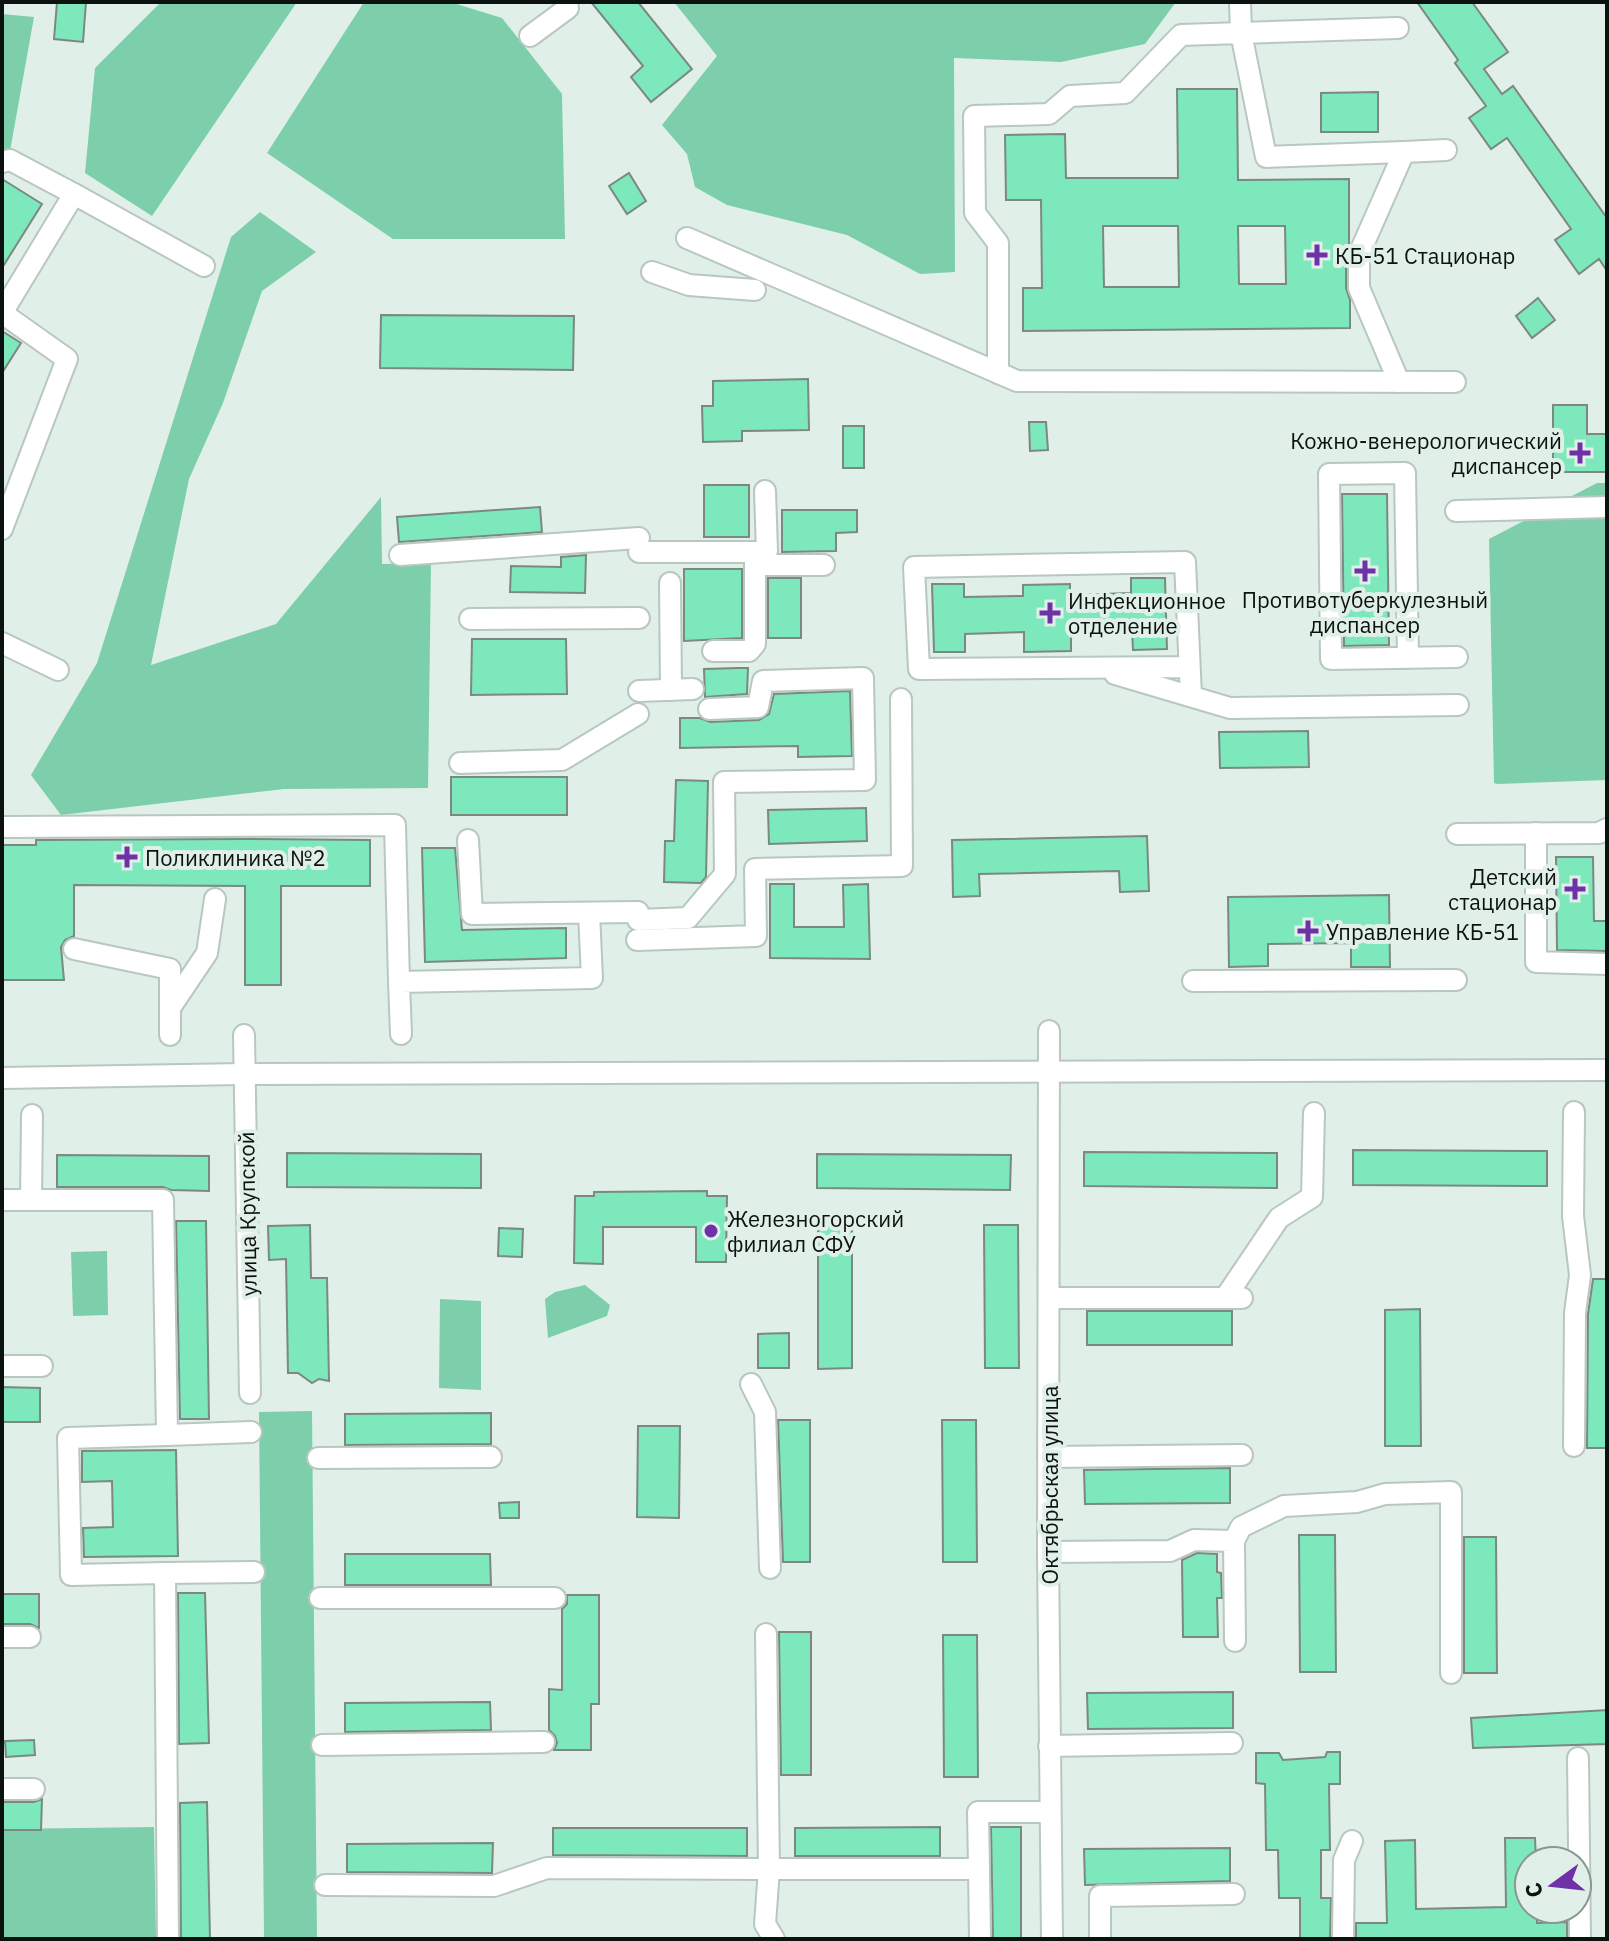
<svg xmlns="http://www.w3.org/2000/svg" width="1609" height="1941" font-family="'IBM Plex Sans',sans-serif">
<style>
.green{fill:#7dceab}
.building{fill:#7ce8bb;stroke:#7b8982;stroke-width:2;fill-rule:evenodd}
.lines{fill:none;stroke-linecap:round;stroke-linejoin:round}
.minor-casing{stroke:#b8c7bf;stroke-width:24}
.minor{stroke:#fff;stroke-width:20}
.poi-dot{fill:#6e31a7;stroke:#e0f0e8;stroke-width:3}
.labels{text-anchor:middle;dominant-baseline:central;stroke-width:8;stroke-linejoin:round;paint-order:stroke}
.poi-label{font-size:22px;fill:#0c120f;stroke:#e0f0e8;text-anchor:start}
.street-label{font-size:22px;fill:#0c120f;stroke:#e0f0e8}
</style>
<rect width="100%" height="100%" fill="#e0f0e8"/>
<g class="green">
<polygon points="161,2 297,2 152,216 85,173 95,68"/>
<polygon points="364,2 450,2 502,18 562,94 565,239 393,239 267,153"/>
<polygon points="674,2 1176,2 1145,44 1061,62 954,58 955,272 920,274 847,235 727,205 695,187 687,154 662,125 717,56"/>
<polygon points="2,14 34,17 10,151 2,152"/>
<polygon points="260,212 316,252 262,291 223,403 189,479 151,665 276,624 381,497 382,564 431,563 428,788 284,789 61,815 31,775 97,663 231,237"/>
<polygon points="1597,483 1607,483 1607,780 1497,784 1494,783 1489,539"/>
<polygon points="107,1251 108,1315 73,1316 71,1252"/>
<polygon points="585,1285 610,1305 607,1316 548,1338 545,1299 555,1292"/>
<polygon points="440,1299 481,1301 481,1390 439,1388"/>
<polygon points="312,1411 317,1939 264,1939 259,1412"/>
<polygon points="154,1827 156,1939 2,1939 2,1829"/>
</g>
<g class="building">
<polygon points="57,2 86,2 83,42 54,39"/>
<polygon points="591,2 638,2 692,69 651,102 631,77 643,66"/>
<polygon points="1417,2 1472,2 1508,52 1484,69 1502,94 1513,86 1607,218 1607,271 1599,259 1579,274 1555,240 1571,229 1507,138 1491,149 1469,118 1486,106 1455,63 1458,60"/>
<path d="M1177 89H1237L1238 180 1349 179V243L1346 254V288L1350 300V328L1023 331V288H1042L1041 200H1006L1005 135 1065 134 1066 178H1178ZM1103 226H1178L1179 287H1104ZM1238 226H1285L1286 284H1239Z"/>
<polygon points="1378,92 1378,132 1321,132 1321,93"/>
<polygon points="629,173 646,201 627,214 609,186"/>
<polygon points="2,179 42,204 2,268"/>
<polygon points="1538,298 1555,320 1532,338 1516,316"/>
<polygon points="381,315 574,316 573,370 380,368"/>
<polygon points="2,331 21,343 2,373"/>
<polygon points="808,379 809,430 742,431 742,441 703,442 702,406 713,406 713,381"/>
<polygon points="1553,405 1587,405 1587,434 1607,434 1607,472 1553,472"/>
<polygon points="1029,422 1046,422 1048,450 1030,451"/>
<rect x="843" y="426" width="21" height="42"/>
<rect x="704" y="485" width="45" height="52"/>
<polygon points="1342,494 1387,494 1389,645 1344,646"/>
<polygon points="540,507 542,532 399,542 397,517"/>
<polygon points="782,510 857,510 857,532 836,533 836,551 782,552"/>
<polygon points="586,555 585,593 510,592 511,566 561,567 561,557"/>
<polygon points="684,569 742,569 742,638 684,641"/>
<rect x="768" y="578" width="33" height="60"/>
<polygon points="1131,578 1165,578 1167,649 1133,650 1132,630 1071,631 1071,651 1024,652 1024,632 965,634 965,652 934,652 932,584 964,584 964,597 1023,596 1023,585 1070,584 1070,595 1131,593"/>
<polygon points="472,639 566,639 567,694 471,695"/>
<polygon points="738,668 748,668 747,694 705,697 704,669"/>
<polygon points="850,691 852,756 798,757 798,746 680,748 680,718 700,718 710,722 759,720 769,714 774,694"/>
<polygon points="1308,731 1309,767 1220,768 1219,732"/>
<rect x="451" y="777" width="116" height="38"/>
<polygon points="676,780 708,781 706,877 701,883 664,882 665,841 674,841"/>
<polygon points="866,808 867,841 769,844 768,810"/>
<polygon points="1147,836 1149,891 1120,892 1119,871 979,874 980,896 953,897 952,840"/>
<polygon points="245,839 370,840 370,886 281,886 281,985 245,985 245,886 74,885 74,936 65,940 61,947 64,980 2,980 2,845 36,845 36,840"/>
<polygon points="422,848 455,848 462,930 566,928 566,958 425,962"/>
<polygon points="1556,857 1593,857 1594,921 1607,921 1607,951 1557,950"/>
<polygon points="770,884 794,884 794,927 844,927 843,885 868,884 870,959 770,958"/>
<polygon points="1389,895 1390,967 1351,967 1351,943 1268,944 1268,966 1229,967 1228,897"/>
<polygon points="1353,1150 1547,1151 1547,1186 1353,1185"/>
<polygon points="1084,1152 1277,1153 1277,1188 1084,1186"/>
<polygon points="287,1153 481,1154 481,1188 287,1187"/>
<polygon points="817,1154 1011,1155 1010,1190 817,1188"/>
<polygon points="57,1155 209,1156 209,1191 171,1190 163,1187 57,1187"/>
<polygon points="707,1191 707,1196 727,1196 726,1262 696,1262 696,1227 603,1227 603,1264 574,1263 575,1196 594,1196 594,1192"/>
<polygon points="176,1221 206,1221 209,1419 180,1419"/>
<polygon points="310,1225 311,1278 327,1278 329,1381 319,1379 312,1383 298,1373 288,1373 286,1259 269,1260 268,1226"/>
<polygon points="984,1225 1018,1225 1019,1368 985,1368"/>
<polygon points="818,1226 852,1226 852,1368 818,1369"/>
<polygon points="499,1228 523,1229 522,1257 498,1256"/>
<polygon points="1593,1279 1607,1279 1607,1448 1587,1448 1588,1314"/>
<polygon points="1420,1309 1421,1446 1385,1446 1385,1310"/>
<rect x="1087" y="1311" width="145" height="34"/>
<polygon points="789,1333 789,1368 758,1368 758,1334"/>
<polygon points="2,1387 40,1388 40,1422 2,1422"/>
<polygon points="491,1413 491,1444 345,1445 345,1414"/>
<polygon points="778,1420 810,1420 810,1562 783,1562"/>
<polygon points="942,1420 976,1420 977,1562 943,1562"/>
<polygon points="638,1426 680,1426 679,1518 637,1517"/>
<polygon points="176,1450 178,1556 84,1557 83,1528 113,1527 112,1481 82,1482 82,1451"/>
<polygon points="1230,1468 1230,1503 1085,1504 1084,1470"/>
<polygon points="519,1502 519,1518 500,1518 499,1503"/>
<polygon points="1299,1535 1335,1535 1336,1672 1300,1672"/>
<polygon points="1464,1537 1496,1537 1497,1673 1464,1673"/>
<polygon points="1197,1553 1217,1554 1217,1572 1221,1573 1222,1598 1217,1598 1218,1637 1183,1637 1182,1560"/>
<polygon points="345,1554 490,1554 491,1585 345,1585"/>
<polygon points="178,1593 205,1593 209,1743 179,1744"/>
<polygon points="2,1594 39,1594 39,1628 30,1624 2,1624"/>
<polygon points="567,1595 599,1595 599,1704 591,1704 591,1750 554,1750 557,1743 555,1736 549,1730 549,1689 562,1690 562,1609 567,1604"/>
<polygon points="779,1632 811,1632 811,1775 781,1775"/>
<polygon points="943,1635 977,1635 978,1777 944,1777"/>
<polygon points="1233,1692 1233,1728 1088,1729 1087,1693"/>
<polygon points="490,1702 491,1730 345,1732 345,1703"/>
<polygon points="1607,1710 1607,1744 1473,1748 1471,1718"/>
<polygon points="34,1740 35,1755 6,1757 5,1741"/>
<polygon points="1327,1752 1340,1752 1340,1784 1329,1784 1330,1850 1321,1850 1321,1898 1331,1898 1330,1939 1300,1939 1300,1898 1279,1898 1278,1850 1266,1850 1265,1784 1256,1783 1256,1753 1279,1753 1283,1760 1325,1757"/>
<polygon points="42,1799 41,1830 2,1830 2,1802 34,1802"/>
<polygon points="207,1802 210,1939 181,1939 180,1803"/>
<polygon points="940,1827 940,1856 795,1856 795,1828"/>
<polygon points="991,1827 1021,1827 1021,1939 993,1939"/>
<polygon points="553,1828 747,1828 747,1856 553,1855"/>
<polygon points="1505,1838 1535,1838 1536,1861 1529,1861 1529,1909 1537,1909 1537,1923 1567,1922 1567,1939 1356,1939 1356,1923 1387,1923 1385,1841 1415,1840 1416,1909 1506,1907"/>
<polygon points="493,1843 492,1873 347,1872 347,1844"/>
<polygon points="1230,1848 1230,1881 1085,1885 1084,1849"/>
</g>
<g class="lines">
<g class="minor-casing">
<g id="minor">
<polyline points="1240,2 1241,33 1398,28"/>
<polyline points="530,36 568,8"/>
<polyline points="2,162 10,160 74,194"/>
<polyline points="687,238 1017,381 1455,382"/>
<polyline points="652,272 689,285 755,290"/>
<polyline points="2,313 74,194 204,266"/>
<polyline points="2,313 67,359 2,529"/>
<polyline points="998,373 998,243 975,213 974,116 1049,114 1070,96 1125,93 1181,35 1241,33 1266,157 1404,152"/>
<polyline points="1399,382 1359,288 1359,254 1404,152 1446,150"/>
<polyline points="1456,511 1607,507"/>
<polyline points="639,552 755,552 755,644 749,651 713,651"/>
<polyline points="755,552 767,551 765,491"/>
<polyline points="400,555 639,538"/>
<polyline points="755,565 824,565"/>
<polyline points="670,583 671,690"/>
<polyline points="470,619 639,618"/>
<polyline points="2,643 58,670"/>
<polyline points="1408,658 1405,473 1329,474 1331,659 1457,657"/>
<polyline points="1189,667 919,669 914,567 1185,562 1191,696"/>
<polyline points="1115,674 1230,708 1458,705"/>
<polyline points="639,691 693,689"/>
<polyline points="460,763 562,760 638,714"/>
<polyline points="2,827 395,825 399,982"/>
<polyline points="1536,833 1536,962 1607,964"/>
<polyline points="1457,834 1599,833 1607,829"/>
<polyline points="468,840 472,914 638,912"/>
<polyline points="638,920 688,918 725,874 724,782 865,780 863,678 763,681 758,707 709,709"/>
<polyline points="637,940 756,936 755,869 902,866 901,699"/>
<polyline points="74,949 170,969 170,1008"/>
<polyline points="1193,981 1456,980"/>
<polyline points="1049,1031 1048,1552 1052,1939"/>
<polyline points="401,1034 399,982 592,978 589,913"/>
<polyline points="170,1035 170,1008 207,953 215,899"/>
<polyline points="244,1035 250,1393"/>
<polyline points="2,1078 244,1074 1607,1070"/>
<polyline points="1574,1112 1573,1216 1580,1275 1575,1313 1574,1446"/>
<polyline points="2,1200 163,1200 167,1435 251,1432"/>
<polyline points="31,1200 32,1115"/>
<polyline points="1050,1298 1242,1298"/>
<polyline points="1225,1298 1279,1218 1312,1197 1314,1113"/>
<polyline points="2,1366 42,1366"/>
<polyline points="751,1384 765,1412 770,1568"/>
<polyline points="1048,1457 1242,1455"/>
<polyline points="318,1458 491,1457"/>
<polyline points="1234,1541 1241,1527 1284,1506 1357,1502 1385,1494 1451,1492 1451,1673"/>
<polyline points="1048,1552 1170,1551 1194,1540 1234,1541 1235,1641"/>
<polyline points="165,1573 71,1575 68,1438 167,1435"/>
<polyline points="320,1598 555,1598"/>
<polyline points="766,1634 769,1869 979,1869 978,1812 1050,1812"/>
<polyline points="2,1637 30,1637"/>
<polyline points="322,1745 544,1742"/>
<polyline points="1049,1746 1232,1743"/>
<polyline points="1578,1758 1580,1939"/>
<polyline points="2,1789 34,1789"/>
<polyline points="979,1869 980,1939"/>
<polyline points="325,1885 494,1886 547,1868 769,1869 765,1924 774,1939"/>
<polyline points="168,1939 165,1573 254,1572"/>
<polyline points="1100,1939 1100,1896 1234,1894"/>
<polyline points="1343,1939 1344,1860 1352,1841"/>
</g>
</g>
<use href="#minor" class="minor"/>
</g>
<g class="poi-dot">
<path d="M1313 243h8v8h8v8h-8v8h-8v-8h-8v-8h8z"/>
<path d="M1576 441h8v8h8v8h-8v8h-8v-8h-8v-8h8z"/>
<path d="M1361 559h8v8h8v8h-8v8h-8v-8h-8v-8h8z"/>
<path d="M1046 601h8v8h8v8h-8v8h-8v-8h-8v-8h8z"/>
<path d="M123 845h8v8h8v8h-8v8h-8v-8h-8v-8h8z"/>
<path d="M1571 877h8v8h8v8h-8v8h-8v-8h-8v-8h8z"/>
<path d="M1304 919h8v8h8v8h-8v8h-8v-8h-8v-8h8z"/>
<circle cx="711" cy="1231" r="8"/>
</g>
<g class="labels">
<g class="poi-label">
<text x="1335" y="255">КБ-51 Стационар</text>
<text x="1562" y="440" text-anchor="end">Кожно-венерологический<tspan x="1562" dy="25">диспансер</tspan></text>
<text x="1365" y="599" text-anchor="middle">Противотуберкулезный<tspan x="1365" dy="25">диспансер</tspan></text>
<text x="1068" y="600">Инфекционное<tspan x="1068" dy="25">отделение</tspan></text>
<text x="145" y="857">Поликлиника №2</text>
<text x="1557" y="876" text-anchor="end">Детский<tspan x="1557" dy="25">стационар</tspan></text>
<text x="1326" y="931">Управление КБ-51</text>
<text x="727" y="1218">Железногорский<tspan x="727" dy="25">филиал СФУ</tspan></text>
</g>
<g class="street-label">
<text transform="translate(247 1214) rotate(-91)">улица Крупской</text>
<text transform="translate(1049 1485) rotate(-90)">Октябрьская улица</text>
</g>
</g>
<rect width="1609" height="1941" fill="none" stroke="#0c120f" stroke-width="8"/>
<g transform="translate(1553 1885) rotate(255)"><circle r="38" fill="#e0f0e8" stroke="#8b9791" stroke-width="2"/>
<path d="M0-6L14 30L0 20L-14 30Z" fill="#6e31a7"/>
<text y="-12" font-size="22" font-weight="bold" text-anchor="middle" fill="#0c120f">С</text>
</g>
</svg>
